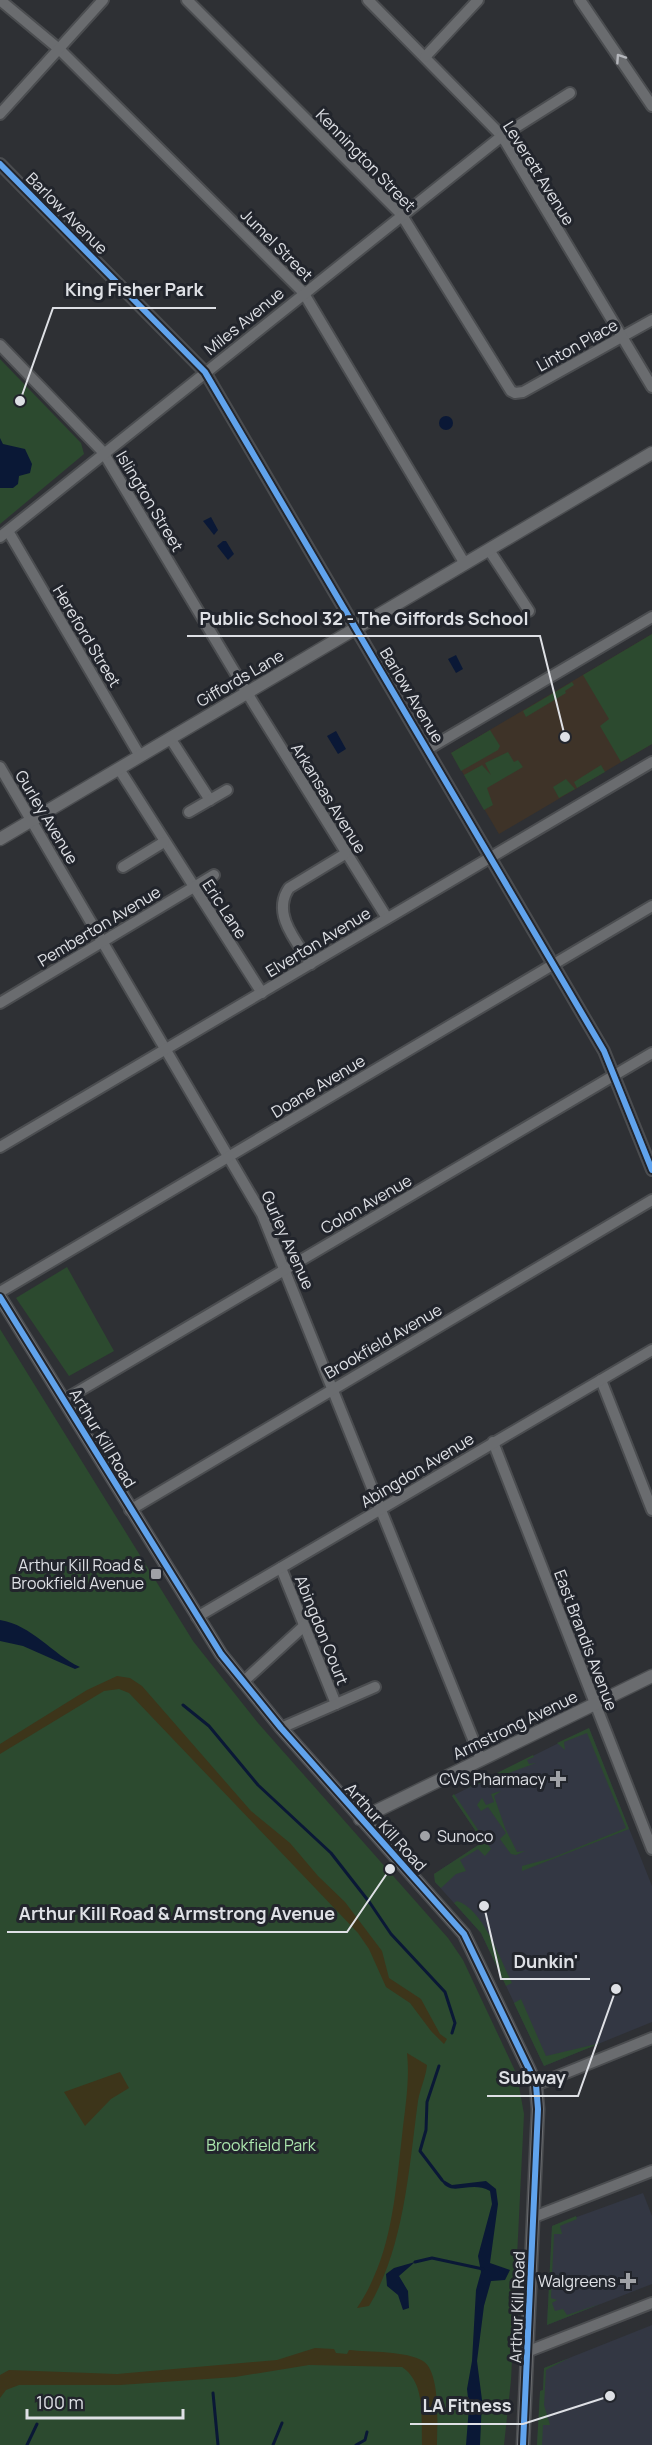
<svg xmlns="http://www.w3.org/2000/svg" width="652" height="2445" font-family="Manrope,sans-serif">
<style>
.built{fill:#333743}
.education{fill:#3e3328}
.green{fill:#2c4a2f}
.sand{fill:#3d351a}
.water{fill:#0a1836}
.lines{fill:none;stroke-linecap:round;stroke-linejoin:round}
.stream{stroke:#0a1836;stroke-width:3}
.minor-casing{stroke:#4b4d50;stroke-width:14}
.tertiary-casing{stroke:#4b4d50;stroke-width:15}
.minor{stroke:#6a6c6f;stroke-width:10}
.tertiary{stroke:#6a6c6f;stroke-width:12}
.cycleway-casing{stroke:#22252c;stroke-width:10}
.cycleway{stroke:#60a3ed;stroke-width:6}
.oneway{stroke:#b5b7bc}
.poi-dot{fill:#a0a2a7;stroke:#22252c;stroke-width:2}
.labels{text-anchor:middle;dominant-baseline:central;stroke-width:6;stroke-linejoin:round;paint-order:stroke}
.street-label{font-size:16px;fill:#dee0e5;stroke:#22252c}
.poi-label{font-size:16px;fill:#dee0e5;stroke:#22252c;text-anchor:end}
.park-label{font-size:16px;fill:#ace6ae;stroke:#22252c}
.leader{fill:none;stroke:#dee0e5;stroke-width:2}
.callout-dot{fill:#dee0e5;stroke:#22252c;stroke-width:2}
.callout-label{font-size:18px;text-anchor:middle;font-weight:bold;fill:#dee0e5;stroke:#22252c;stroke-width:6;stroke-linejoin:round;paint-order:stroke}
</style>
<rect width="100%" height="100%" fill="#2e3034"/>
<g class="built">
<polygon points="589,1728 652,1886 652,2022 544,2066 481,1933 435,1882 434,1874 483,1842 452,1796"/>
<polygon points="643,2193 652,2216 652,2284 547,2325 552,2226"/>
<polygon points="652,2325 652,2445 537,2445 540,2391 543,2390 544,2368"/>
</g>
<polygon class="education" points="652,634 652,744 499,834 451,753"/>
<g class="green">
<polygon points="0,359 81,443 84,454 0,524"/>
<polygon points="652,634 652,744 621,762 600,726 609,719 583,675"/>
<polygon points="572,682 574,685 565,691 566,693 526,717 523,711"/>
<polygon points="490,730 500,746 498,750 461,771 451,753"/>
<polygon points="508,752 514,762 518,760 523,767 487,788 493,805 484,810 464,775 482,765 491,775 485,763"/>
<polygon points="601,765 605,772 577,788 574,782"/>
<polygon points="566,779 575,789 559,798 553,787"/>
<polygon points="67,1267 114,1351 69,1376 16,1298"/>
<polygon points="0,1329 193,1641 258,1723 448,1938 463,1960 517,2075 524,2114 511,2380 504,2445 0,2445"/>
<polygon points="589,1728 629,1829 522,1871 522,1866 552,1858 626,1828 587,1733 564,1742 565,1750 557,1743"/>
<polygon points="533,1755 534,1757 527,1760 529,1764 536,1763 465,1789"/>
<polygon points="501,1791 494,1796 505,1828 517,1852 525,1851 516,1855 511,1854 500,1839 506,1833 488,1807 481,1811 477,1805 482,1798 486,1805 494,1802 491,1794"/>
<polygon points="454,1794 491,1849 485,1856 478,1849 460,1860 466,1871 456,1874 441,1888 435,1882 434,1874 483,1842 452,1796"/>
<path d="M457 1901C483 1909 500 1959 512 1983L506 1986 481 1933 454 1903Z"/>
<polygon points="521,1999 546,2056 601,2043 544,2066 514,2003"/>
<polygon points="576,2216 577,2219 560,2226 562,2234 554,2234 551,2298 557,2300 552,2303 555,2311 563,2309 567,2315 600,2304 547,2325 552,2226"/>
<polygon points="569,2358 546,2370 544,2405 550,2425 543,2425 542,2445 537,2445 540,2391 543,2390 544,2368"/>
</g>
<g class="sand">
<polygon points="117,1676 130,1678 142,1686 251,1811 290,1843 318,1876 345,1902 382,1951 389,1978 421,1999 440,2034 447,2039 444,2044 431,2031 410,2003 386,1987 369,1949 358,1933 129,1693 119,1689 104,1691 0,1754 0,1744 87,1690"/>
<path d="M407 2053 427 2065C426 2077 420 2089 418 2101 409 2168 404 2248 369 2306L357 2308C392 2256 395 2196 402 2136 405 2108 410 2081 407 2053Z"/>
<polygon points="120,2072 129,2088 111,2099 85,2126 64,2092"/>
<path d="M315 2348 334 2349 336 2353 347 2354 349 2350C369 2352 407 2351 423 2361 441 2372 437 2426 437 2445H422C421 2418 426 2383 402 2367L309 2365 235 2377 120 2385H19L6 2390 0 2398V2375L9 2370 117 2374 277 2360Z"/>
</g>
<g class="water">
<circle cx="446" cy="423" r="7"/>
<polygon points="0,438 3,444 25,449 32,464 30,473 19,476 18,484 13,488 0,488"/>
<polygon points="211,517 218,530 214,535 203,521"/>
<polygon points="223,541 226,541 234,554 228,560 217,546"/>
<polygon points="456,655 463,669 456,673 448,659"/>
<polygon points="336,731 346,749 338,754 327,736"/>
<path d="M0 1620C32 1625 52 1654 80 1667L75 1669 23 1646 0 1641Z"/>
<path d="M440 2178 452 2185 486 2181 496 2189 498 2204 490 2263 510 2270 505 2280 491 2281 484 2306 477 2361 482 2400 480 2445H466L469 2407 467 2389 472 2361 476 2290 481 2272 478 2256 492 2204 490 2191C469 2179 450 2200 440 2178Z"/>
<polygon points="415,2262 399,2276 408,2291 409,2308 403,2310 398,2295 387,2286 386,2274 394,2268"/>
</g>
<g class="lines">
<g class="stream">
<polyline points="183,1705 209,1726 258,1785 331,1853 370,1903 391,1934 445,1992 455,2023 452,2033"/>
<polyline points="439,2066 427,2102 426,2130 420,2151 442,2180"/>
<polyline points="415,2262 432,2258 483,2269"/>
<polyline points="213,2393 218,2445"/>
<polyline points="27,2445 37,2424"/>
<polyline points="273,2445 282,2423"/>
<polyline points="356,2445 365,2440 367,2432"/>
</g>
<g class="minor-casing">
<g id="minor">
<polyline points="0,0 59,49 303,292 465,564"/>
<polyline points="187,0 401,214 511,391 515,393 523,392 652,320"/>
<polyline points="368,0 502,136 652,387"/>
<polyline points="580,0 652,106"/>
<polyline points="425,57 478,0"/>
<polyline points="0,114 103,0"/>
<polyline points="0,164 205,372 604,1051 652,1170"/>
<polyline points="0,345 103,452 252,701 387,918"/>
<polyline points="8,531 140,756"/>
<polyline points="0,537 502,136 570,93"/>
<polyline points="489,550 529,611"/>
<polyline points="170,738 210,800"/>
<polyline points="428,749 652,617"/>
<polyline points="0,767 262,1214 481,1759"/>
<polyline points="119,769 262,993"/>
<polyline points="189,812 227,790"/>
<polyline points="123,867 164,842"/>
<path d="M311 964C297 942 271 914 289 888L345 854"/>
<polyline points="0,1003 214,875"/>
<polyline points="0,1147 652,762"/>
<polyline points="0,1292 652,906"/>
<polyline points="601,1380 652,1510"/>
<polyline points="64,1400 652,1053"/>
<polyline points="493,1442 652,1849"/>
<polyline points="130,1510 652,1200"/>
<polyline points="281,1568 336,1704"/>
<polyline points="197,1617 652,1350"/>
<polyline points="243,1682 304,1626"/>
<polyline points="281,1728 375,1687"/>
<polyline points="536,2085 652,2038"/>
<polyline points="534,2217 652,2171"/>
<polyline points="529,2351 652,2303"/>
</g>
</g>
<g class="tertiary-casing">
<g id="tertiary">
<polyline points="0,839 652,453"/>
<polyline points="0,1297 221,1654 281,1728 464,1934 529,2069 536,2085 538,2109 523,2445"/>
<polyline points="360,1819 652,1676"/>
</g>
</g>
<use href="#minor" class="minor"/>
<use href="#tertiary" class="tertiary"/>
<g class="cycleway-casing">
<g id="cycleway">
<polyline points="0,164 205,372 604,1051 652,1170"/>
<polyline points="0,1297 221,1654 281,1728 464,1934 529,2069 536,2085 538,2109 523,2445"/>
</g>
</g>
<use href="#cycleway" class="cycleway"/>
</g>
<defs><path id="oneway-chevron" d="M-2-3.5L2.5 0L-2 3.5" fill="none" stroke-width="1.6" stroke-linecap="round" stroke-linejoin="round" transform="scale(1.5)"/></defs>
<use class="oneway" href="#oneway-chevron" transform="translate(620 58) rotate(-124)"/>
<g class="poi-dot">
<rect x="150" y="1568" width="12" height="12" rx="3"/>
<path d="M555 1770h6v6h6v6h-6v6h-6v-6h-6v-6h6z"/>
<circle cx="425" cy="1836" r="6"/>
<path d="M625 2272h6v6h6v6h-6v6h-6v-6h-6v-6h6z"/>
</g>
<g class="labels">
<g class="street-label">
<text transform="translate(366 160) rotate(46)">Kennington Street</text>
<text transform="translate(539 173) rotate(58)">Leverett Avenue</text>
<text transform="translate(67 213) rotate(45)">Barlow Avenue</text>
<text transform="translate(277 245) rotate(45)">Jumel Street</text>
<text transform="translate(244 321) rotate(-39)">Miles Avenue</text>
<text transform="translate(577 345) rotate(-29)">Linton Place</text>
<text transform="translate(150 501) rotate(59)">Islington Street</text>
<text transform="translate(87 636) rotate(59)">Hereford Street</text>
<text transform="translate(240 678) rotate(-30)">Giffords Lane</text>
<text transform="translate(412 695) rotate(59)">Barlow Avenue</text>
<text transform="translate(329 798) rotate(58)">Arkansas Avenue</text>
<text transform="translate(47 817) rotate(59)">Gurley Avenue</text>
<text transform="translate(225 909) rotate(57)">Eric Lane</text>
<text transform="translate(99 926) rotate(-31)">Pemberton Avenue</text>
<text transform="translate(318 942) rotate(-31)">Elverton Avenue</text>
<text transform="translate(318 1086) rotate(-31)">Doane Avenue</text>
<text transform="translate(366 1204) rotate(-30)">Colon Avenue</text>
<text transform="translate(288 1240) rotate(66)">Gurley Avenue</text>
<text transform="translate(383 1341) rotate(-30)">Brookfield Avenue</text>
<text transform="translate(103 1438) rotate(59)">Arthur Kill Road</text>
<text transform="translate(417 1470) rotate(-31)">Abingdon Avenue</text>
<text transform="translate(322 1630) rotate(68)">Abingdon Court</text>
<text transform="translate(586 1640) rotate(69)">East Brandis Avenue</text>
<text transform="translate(515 1725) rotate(-26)">Armstrong Avenue</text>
<text transform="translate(386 1827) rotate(48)">Arthur Kill Road</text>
<text transform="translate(517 2307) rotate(-88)">Arthur Kill Road</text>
</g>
<g class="poi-label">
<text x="144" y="1565">Arthur Kill Road &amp;<tspan x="144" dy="18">Brookfield Avenue</tspan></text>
<text x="546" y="1779">CVS Pharmacy</text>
<text x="437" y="1836" text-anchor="start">Sunoco</text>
<text x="616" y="2281">Walgreens</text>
</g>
<g class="park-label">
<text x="261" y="2145">Brookfield Park</text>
</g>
</g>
<path class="leader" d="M20 401L53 308H216M565 737L540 636H187M390 1869L347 1932H7M484 1906L501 1979H590M616 1989L578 2096H487M610 2396L523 2424H410"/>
<g class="callout-dot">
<circle cx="20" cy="401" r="6"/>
<circle cx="565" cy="737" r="6"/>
<circle cx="390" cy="1869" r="6"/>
<circle cx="484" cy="1906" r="6"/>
<circle cx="616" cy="1989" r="6"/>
<circle cx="610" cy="2396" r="6"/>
</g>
<g class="callout-label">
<text x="134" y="296">King Fisher Park</text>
<text x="364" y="625">Public School 32 - The Giffords School</text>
<text x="177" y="1920">Arthur Kill Road &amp; Armstrong Avenue</text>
<text x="546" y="1968">Dunkin'</text>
<text x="532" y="2084">Subway</text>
<text x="467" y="2412">LA Fitness</text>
</g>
<path d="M27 2409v9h156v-9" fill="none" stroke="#dee0e5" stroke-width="3"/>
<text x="36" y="2409" font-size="18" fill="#dee0e5" stroke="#22252c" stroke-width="4.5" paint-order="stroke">100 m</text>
</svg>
